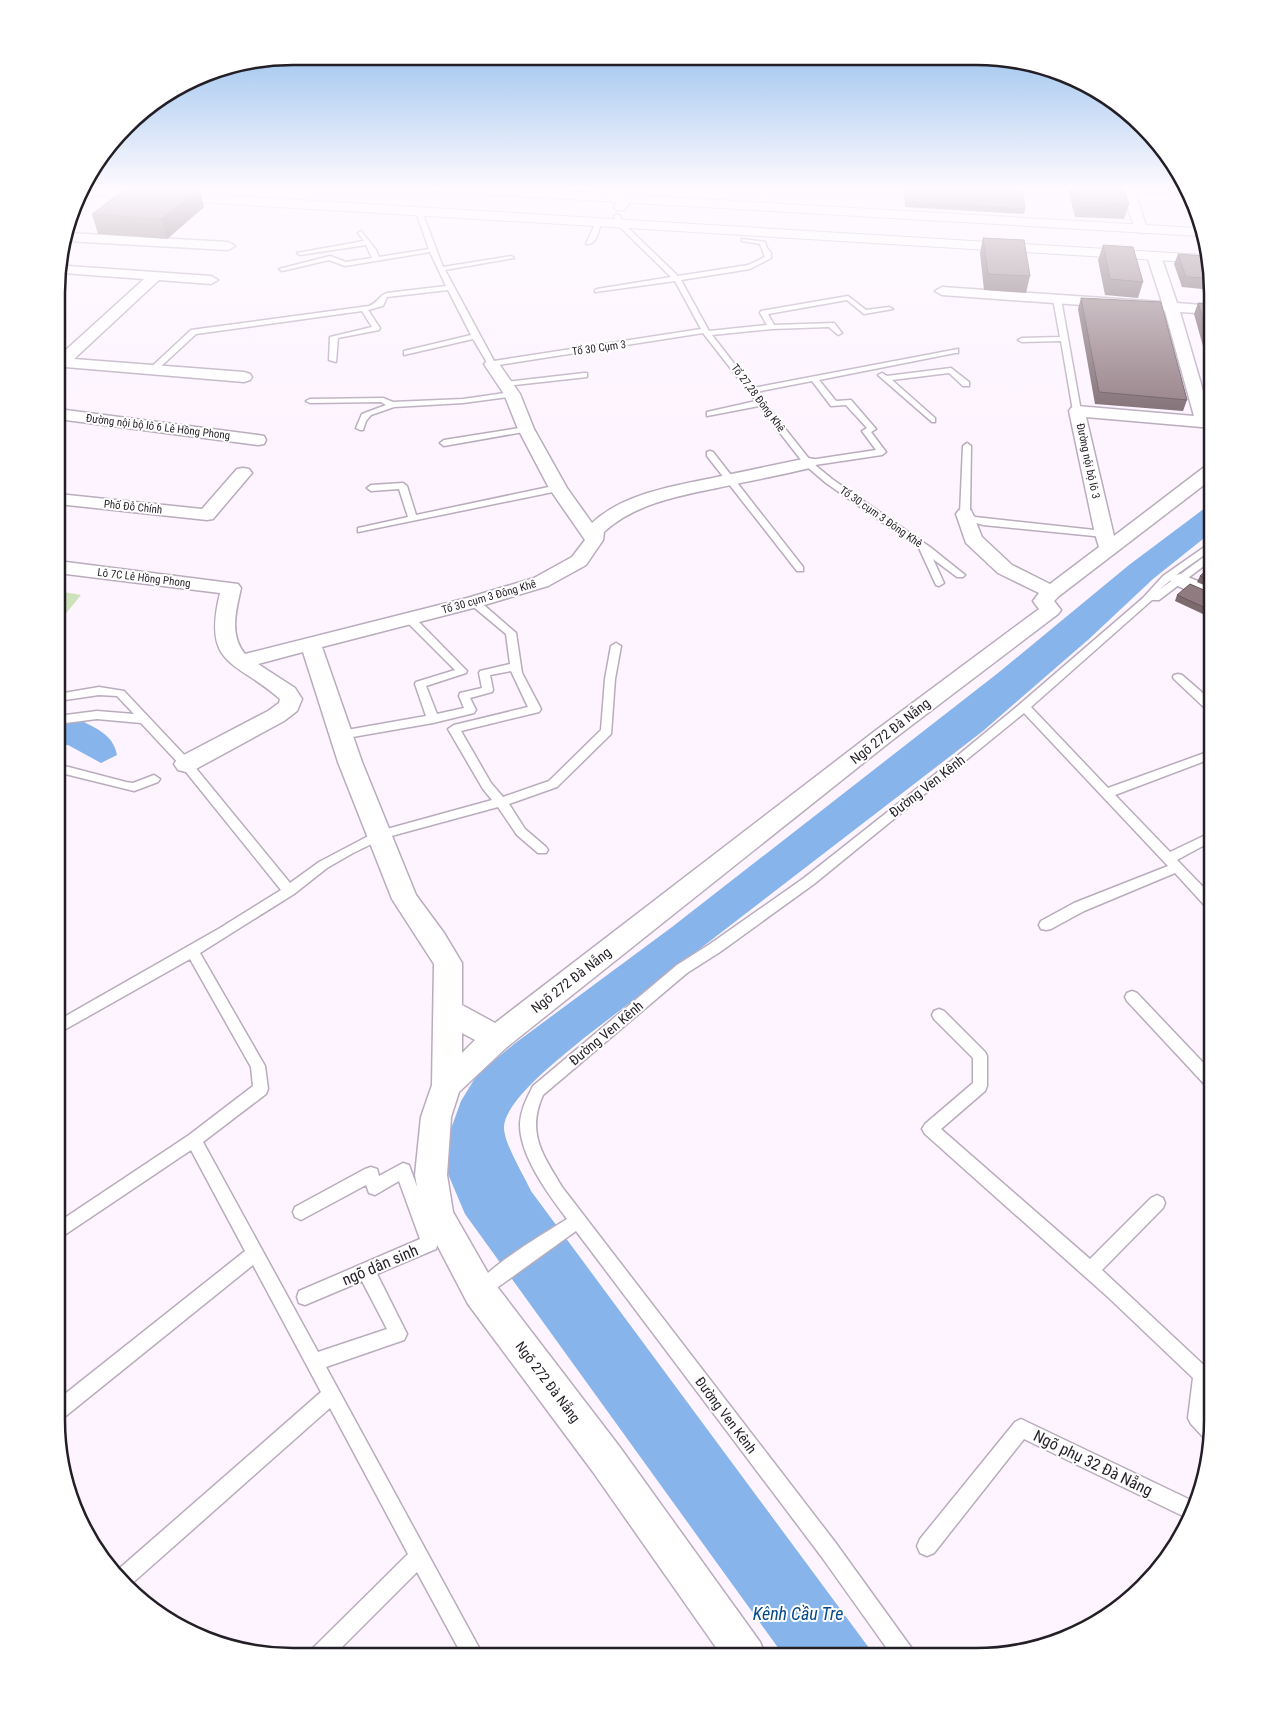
<svg xmlns="http://www.w3.org/2000/svg" width="1269" height="1713" font-family="'Roboto Condensed',sans-serif">
<style>
.green{fill:#cde1ba}
.water{fill:#87b5eb}
.lines{fill:none;stroke-linecap:round;stroke-linejoin:round}
.service-casing{stroke:#b9acbd;stroke-width:3}
.minor-casing{stroke:#b9acbd;stroke-width:3}
.primary-casing{stroke:#b9acbd;stroke-width:2}
.service{fill:#fff;fill-rule:evenodd}
.minor{fill:#fff;fill-rule:evenodd}
.primary{fill:#fff;fill-rule:evenodd}
.wall{fill:#7c6a6f}
.shaded-wall{fill:#65565a}
.building{fill:#907b81;stroke:#65565a}
.labels{text-anchor:middle;dominant-baseline:central;stroke-width:4;stroke-linejoin:round;paint-order:stroke}
.far-street-label{font-size:11px;fill:#241f26;stroke:#fff}
.street-label{font-size:14px;fill:#241f26;stroke:#fff}
.near-street-label{font-size:16px;fill:#241f26;stroke:#fff}
.near-water-label{font-size:18px;font-style:italic;fill:#064989;stroke:#fff}
.rim{fill:none;stroke:#241f26;stroke-width:2.5}
</style>
<rect width="100%" height="100%" fill="#fdf4ff"/>
<polygon class="green" points="58,591 81,595 63,617 58,642"/>
<g class="water">
<path d="M1213 502V531L1153 579 1089 639 983 731 584 1038C564 1055 503 1101 504 1128 504 1143 524 1176 531 1191L875 1656H784L465 1214 448 1174V1137L461 1101 477 1075 514 1044 672 927 998 673 1129 565Z"/>
<path d="M84 722C100 730 114 737 117 755L101 763 68 745 57 746V723Z"/>
</g>
<g class="lines">
<g class="service-casing">
<g id="service">
<path d="M419 210 422 212 443 267 511 256 514 258 445 270 494 361 701 329 675 281 595 292V290L597 289 671 277 618 225 614 216 617 214 620 216 623 223 678 276 748 265 765 257 760 244 742 241V239L765 242 767 248 771 253V258L750 269 681 280 709 331 767 325 760 313 761 311 848 296 866 310 889 307 893 309 864 314 847 300 768 314 774 325 834 323 842 333 838 335 829 327 772 329 712 335 753 388 958 349V353H955L819 380 836 401 851 400 876 429 871 432 886 452 882 455 815 465 832 479 930 547 965 575 963 577H957L933 559 944 583 939 586 936 585 919 548 826 483 805 465 759 406 707 416V412L756 401 703 333 492 366 488 364 473 339 404 355V351L471 335 448 290 387 297 383 306 368 310 380 328 379 330 338 338 336 362 329 360 330 337 372 327 362 311 196 334 156 371 149 369 191 330 369 306C379 302 378 296 387 293L446 286 430 252 345 266 329 260 282 271 279 269 330 256 346 262 372 258 366 245 300 255 297 253 364 241 358 233 361 231 376 250 379 257 429 249 416 212ZM812 381 831 406 846 405 867 428 862 431 876 450 810 460 756 392Z"/>
<path d="M596 222 601 223C598 232 597 245 586 244Z"/>
<polygon points="1057,297 1061,299 1081,411 1077,413 1073,411 1061,341 1022,342 1018,340 1022,338 1060,337 1053,299"/>
<polygon points="951,368 969,382 969,386 963,386 949,373 892,380 935,418 935,422 932,422 878,375 882,373 887,376"/>
<polygon points="584,373 587,373 587,377 505,386 501,384 505,382"/>
<polygon points="512,392 516,394 515,396 463,403 394,407 371,415 366,421 363,430 360,430 356,428 362,414 386,405 381,402 310,403 306,401 310,399 383,398 393,402 463,399"/>
<polygon points="526,427 529,427 529,431 444,446 440,443 444,440"/>
<polygon points="967,443 971,446 970,513 975,517 1104,531 1109,534 1104,537 983,525 969,521 960,514 963,446"/>
<polygon points="710,451 713,452 803,567 803,571 797,571 707,456 707,452"/>
<polygon points="403,483 407,486 416,515 558,485 562,488 558,491 358,532 358,528 408,517 399,489 371,491 367,488 371,485"/>
<path d="M1213 541V549L1180 572 1159 590 1208 554H1213V559L1159 600H1152L1031 707 1108 788 1213 750V758L1115 795 1170 852 1212 832V841L1177 860 1212 896V909L1207 908 1175 873 1084 911 1051 929 1046 930 1041 929 1039 925 1041 921 1074 903 1168 866 1024 713 814 884 720 952 687 973 543 1095C526 1133 543 1155 562 1187L835 1542 913 1650 916 1657H893L821 1556 576 1231 480 1300 474 1298 472 1292C480 1271 545 1233 567 1219 548 1194 519 1155 520 1123 521 1109 527 1098 533 1086L677 965 710 944 804 878 933 776 1020 704 1143 598 1163 576Z"/>
<polygon points="474,599 478,600 516,633 522,673 541,709 539,712 461,731 491,783 503,797 549,781 601,730 605,679 611,646 616,643 621,646 615,679 611,734 557,787 509,804 525,829 546,847 548,850 546,853 538,853 517,835 498,807 384,838 353,853 327,868 294,894 200,953 265,1066 268,1089 266,1094 203,1142 318,1352 387,1329 362,1281 305,1305 299,1303 297,1297 299,1291 420,1239 399,1181 375,1195 369,1193 366,1185 301,1220 295,1217 293,1212 295,1207 365,1169 371,1167 377,1169 379,1176 403,1163 409,1165 433,1230 438,1231 440,1237 436,1249 377,1274 407,1334 404,1340 326,1367 483,1655 462,1655 417,1572 334,1655 310,1655 313,1648 408,1554 330,1408 128,1587 113,1574 321,1392 253,1265 62,1419 57,1422 56,1401 245,1251 191,1150 57,1240 57,1223 189,1135 253,1086 251,1067 190,959 57,1034 57,1021 220,928 281,890 182,767 141,723 97,719 57,724 58,716 97,711 134,714 117,696 99,695 58,701 58,694 99,687 124,691 190,761 290,883 319,862 376,832 492,800 483,789 448,729 454,725 528,707 511,671 490,675 493,690 492,692 470,698 476,710 474,713 433,723 341,739 335,735 341,731 426,716 415,684 416,682 455,670 406,621 406,617 414,617 467,671 466,673 426,686 437,714 464,708 459,696 460,693 482,688 479,673 480,671 510,664 506,634 470,604 470,600"/>
<polygon points="1178,674 1182,675 1213,702 1213,713 1209,712 1174,679 1173,677 1174,675"/>
<polygon points="57,764 126,782 133,783 154,775 160,779 158,782 134,791 57,772"/>
<polygon points="1132,991 1137,993 1212,1072 1212,1088 1207,1087 1127,1001 1125,997 1127,993"/>
<polygon points="939,1009 944,1011 985,1052 987,1056 987,1086 985,1091 941,1129 1090,1259 1151,1198 1157,1195 1163,1198 1165,1203 1163,1208 1102,1270 1208,1369 1211,1375 1206,1415 1212,1421 1211,1443 1206,1440 1191,1424 1188,1418 1193,1378 1109,1298 925,1134 922,1129 925,1124 973,1083 973,1058 934,1019 932,1015 934,1011"/>
<polygon points="1021,1419 1197,1503 1189,1519 1024,1439 934,1553 927,1556 920,1553 917,1546 920,1539 1015,1422"/>
</g>
</g>
<g class="minor-casing">
<g id="minor">
<polygon points="606,187 619,187 632,199 624,210 616,210 614,207 619,200"/>
<polygon points="1109,187 1188,187 1190,194 1135,192 1147,229 1141,233 1135,229 1122,191 1111,190"/>
<polygon points="68,233 228,242 235,246 228,250 67,241 65,240"/>
<path d="M1154 252 1161 256 1177 303 1213 306V314L1180 312 1211 418H1213V428L1086 417 1114 536 1207 465 1213 464V478L1059 596 1054 601 1061 610 1058 614 891 741 507 1047 459 1092 451 1117 447 1175 453 1212 492 1280 619 1446 760 1642 766 1656H722L593 1472 468 1304 422 1216 415 1175 421 1117 432 1085 434 964 392 899 338 762 303 652 258 664 295 688 302 699 297 711 284 721 194 770 186 772 178 770 174 764 178 758 268 711 279 703 280 699C236 660 202 667 220 593L58 573V561L238 584 241 588C236 610 229 635 245 654L467 598 534 578 572 557 585 540 549 488 518 429 504 394 484 364 487 361H497L520 394 534 429 567 488 592 523C624 493 675 486 717 477 747 471 778 464 808 458L814 459 817 463 814 467C782 475 749 481 717 488 678 496 634 504 604 532L603 540 586 565 548 586 481 606 322 647 362 762 416 895 444 933 462 963V1005L495 1023 875 731 1039 609 1033 601 1039 593 998 573 966 543 956 514 959 510 965 509 971 510 982 537 1012 565 1050 584 1099 547 1095 534 1069 411 1071 408 1077 406 1194 416 1165 311 942 295 935 291 942 287 1162 302 1147 256ZM462 1033 475 1040 462 1053Z"/>
<polygon points="68,266 211,276 218,280 211,284 159,280 74,359 244,372 250,374 252,377 250,380 244,382 65,367 58,370 58,357 144,279 63,273 61,270"/>
<polygon points="58,409 258,435 264,436 266,440 264,444 258,445 58,419"/>
<polygon points="243,468 249,469 252,473 213,519 207,520 58,504 58,494 202,509 237,469"/>
<polygon points="1180,574 1213,587 1213,601 1173,584 1170,580 1173,576"/>
</g>
</g>
<g class="primary-casing">
<g id="primary">
<polygon points="84,187 1204,255 1206,263 81,195"/>
<polygon points="423,187 493,187 1198,228 1200,236 430,191"/>
</g>
</g>
<use href="#service" class="service"/>
<use href="#minor" class="minor"/>
<use href="#primary" class="primary"/>
</g>
<g class="wall">
<polygon points="904,187 1022,187 1025,209 1024,214 905,207"/>
<polygon points="1068,187 1123,187 1129,204 1124,219 1075,217 1068,189"/>
<polygon points="204,207 167,239 98,234 92,214"/>
<polygon points="983,238 1030,276 1026,293 984,290 980,253"/>
<polygon points="1103,245 1143,282 1138,298 1105,295 1098,260"/>
<polygon points="1178,254 1204,256 1212,290 1182,287 1174,264"/>
<polygon points="1081,298 1187,400 1183,411 1095,404 1078,309"/>
<polygon points="1198,303 1213,304 1213,382 1194,314"/>
<polygon points="1213,565 1213,589 1197,582 1200,576"/>
<polygon points="1177,595 1213,608 1205,615 1175,601"/>
</g>
<g class="shaded-wall">
<polygon points="199,188 204,207 167,239 161,219"/>
<polygon points="1213,604 1213,608 1205,615 1208,609"/>
</g>
<g class="building">
<polygon points="128,187 185,187 199,188 161,219 92,214"/>
<polygon points="905,187 1022,187 1025,209 906,202"/>
<polygon points="1075,187 1123,187 1129,204 1079,202"/>
<polygon points="983,238 1024,240 1030,276 988,274"/>
<polygon points="1103,245 1133,247 1143,282 1110,279"/>
<polygon points="1178,254 1204,256 1209,278 1186,277"/>
<polygon points="1081,298 1161,302 1187,400 1099,392"/>
<polygon points="1198,303 1213,304 1213,355"/>
<polygon points="1213,565 1213,582 1200,576"/>
<polygon points="1190,584 1213,594 1213,604 1208,609 1177,595"/>
</g>
<linearGradient id="sky" x2="0" y2="1"><stop stop-color="#81b4e9"/><stop offset="0.44" stop-color="#fefaff"/><stop offset="1" stop-color="#fefaff" stop-opacity="0"/></linearGradient>
<rect width="1269" height="427" fill="url(#sky)"/>
<g class="labels">
<g class="far-street-label">
<text transform="translate(599 348) rotate(-8)">Tổ 30 Cụm 3</text>
<text transform="translate(758 398) rotate(53)">Tổ 27,28 Đông Khê</text>
<text transform="translate(158 427) rotate(7)">Đường nội bộ lô 6 Lê Hồng Phong</text>
<text transform="translate(1088 461) rotate(78)">Đường nội bộ lô 3</text>
<text transform="translate(133 507) rotate(6)">Phố Đỗ Chính</text>
<text transform="translate(881 517) rotate(35)">Tổ 30 cụm 3 Đông Khê</text>
<text transform="translate(144 578) rotate(7)">Lô 7C Lê Hồng Phong</text>
<text transform="translate(489 597) rotate(-16)">Tổ 30 cụm 3 Đông Khê</text>
</g>
<g class="street-label">
<text transform="translate(890 731) rotate(-38)">Ngõ 272 Đà Nẵng</text>
<text transform="translate(927 786) rotate(-38)">Đường Ven Kênh</text>
<text transform="translate(571 980) rotate(-38)">Ngõ 272 Đà Nẵng</text>
<text transform="translate(606 1033) rotate(-40)">Đường Ven Kênh</text>
<text transform="translate(548 1382) rotate(53)">Ngõ 272 Đà Nẵng</text>
<text transform="translate(726 1415) rotate(53)">Đường Ven Kênh</text>
</g>
<g class="near-street-label">
<text transform="translate(380 1265) rotate(-23)">ngõ dân sinh</text>
<text transform="translate(1093 1463) rotate(26)">Ngõ phụ 32 Đà Nẵng</text>
</g>
<g class="near-water-label">
<text x="798" y="1613">Kênh Cầu Tre</text>
</g>
</g>
<path d="M0 0H1269V1713H0ZM293 65H976A228 228 0 0 1 1204 293V1420A228 228 0 0 1 976 1648H293A228 228 0 0 1 65 1420V293A228 228 0 0 1 293 65Z" fill="#fff" fill-rule="evenodd"/>
<path class="rim" d="M293 65H976A228 228 0 0 1 1204 293V1420A228 228 0 0 1 976 1648H293A228 228 0 0 1 65 1420V293A228 228 0 0 1 293 65Z"/>
</svg>
